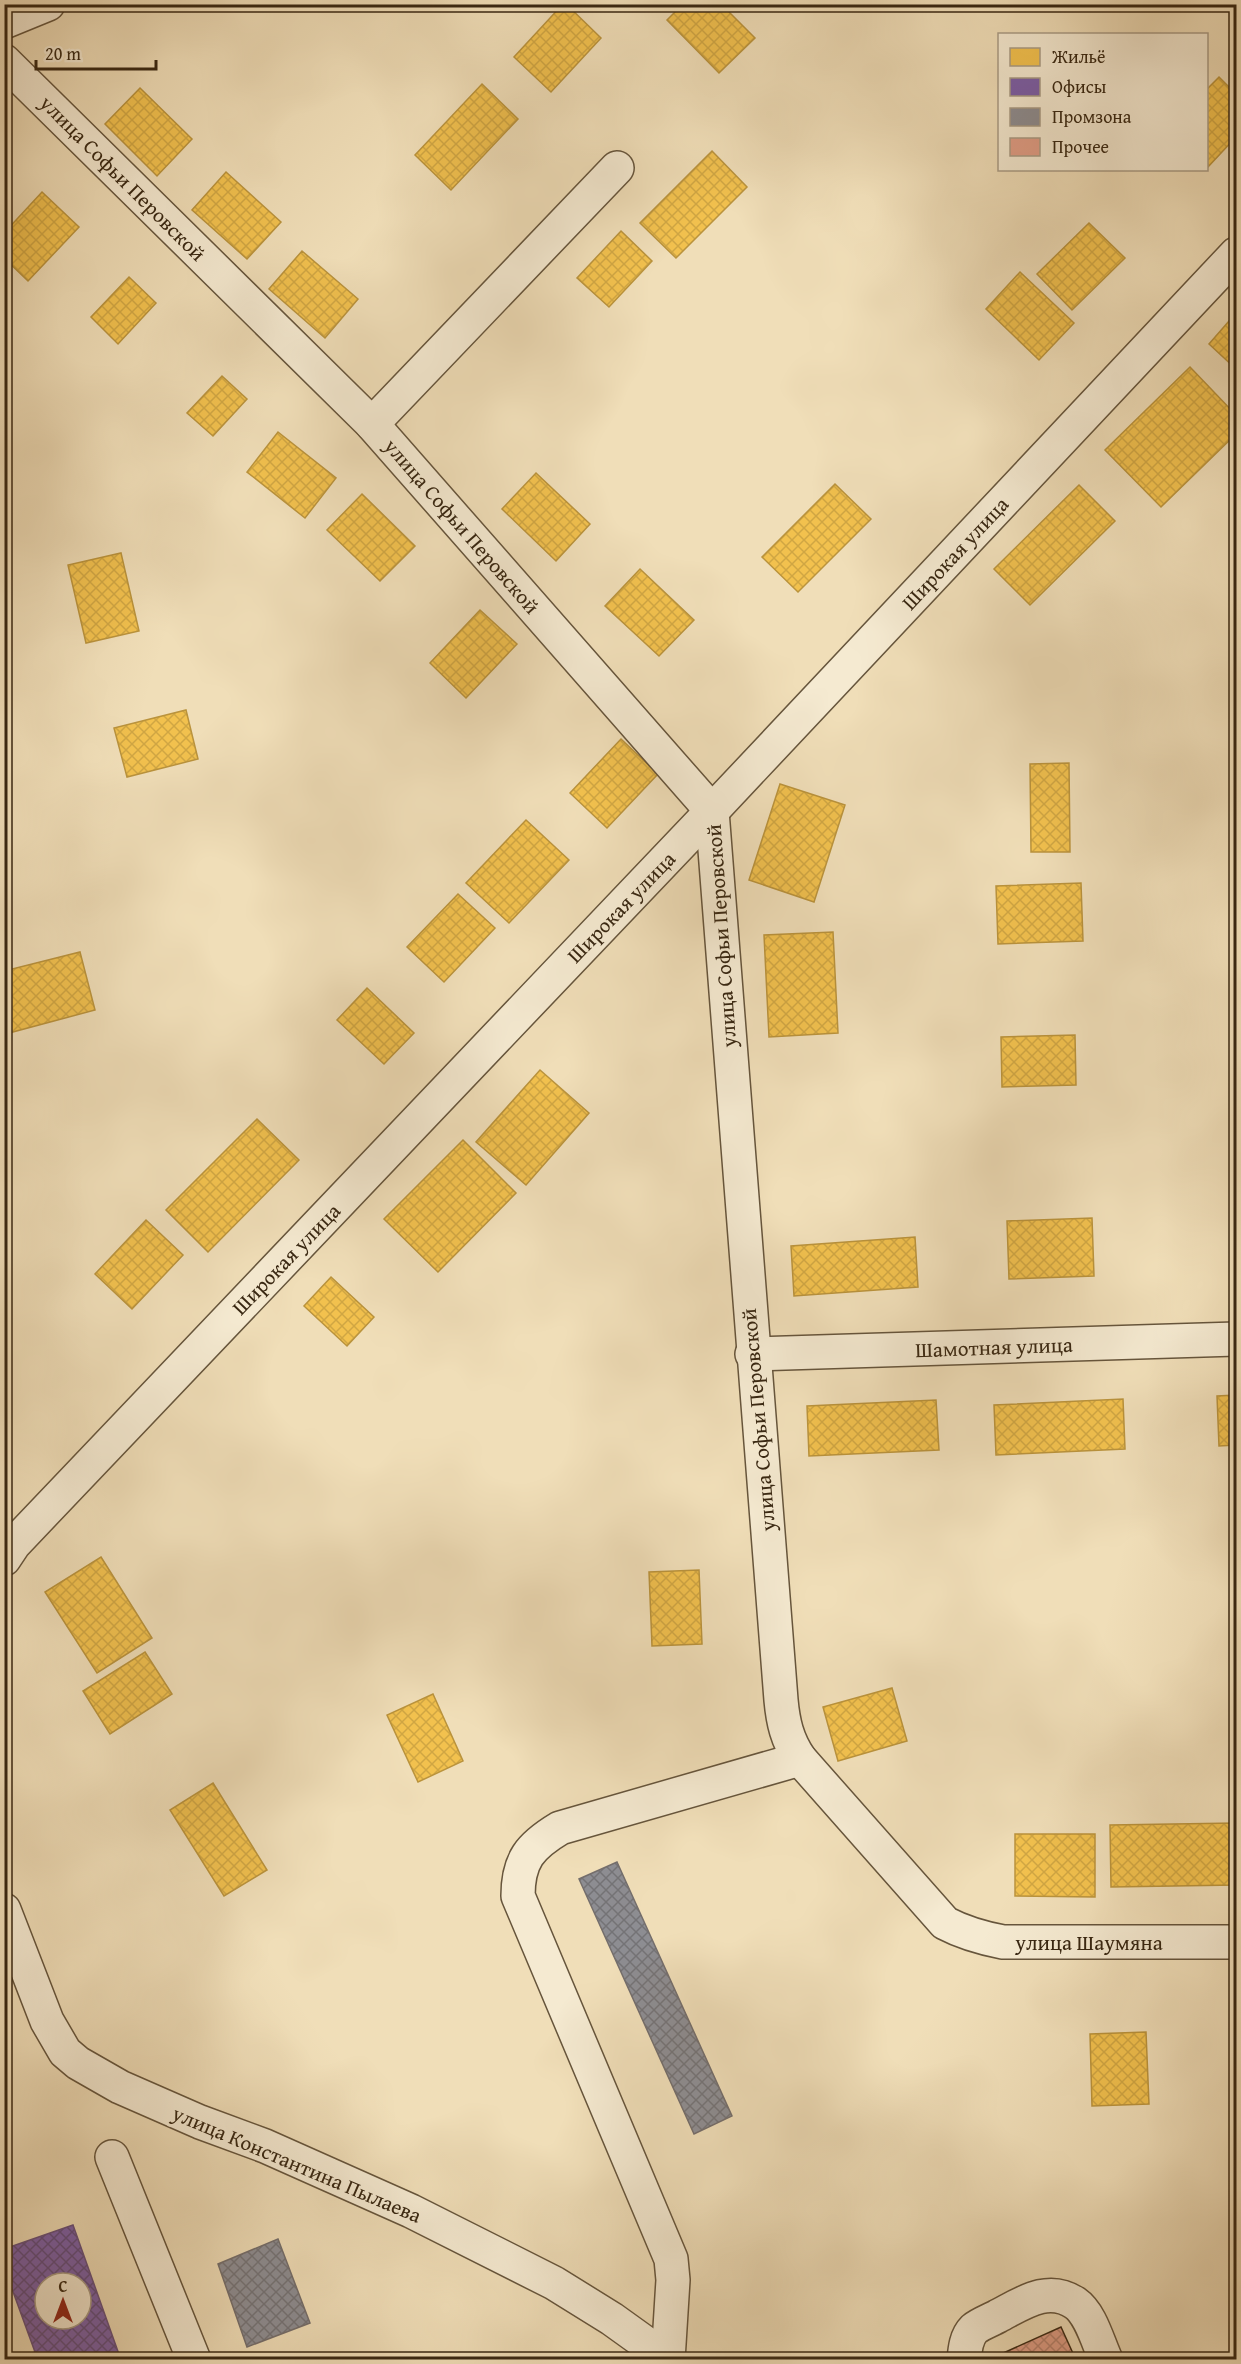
<svg xmlns="http://www.w3.org/2000/svg" width="1241" height="2364" font-family="'Gentium Book Plus',serif">
<style>
.homes{fill:url(#homes-cross-hatch);stroke:#ba933c;stroke-width:1.5}
.offices{fill:url(#offices-cross-hatch);stroke:#674e7a;stroke-width:1.5;fill-rule:evenodd}
.industry{fill:url(#industry-cross-hatch);stroke:#746e6c;stroke-width:1.5}
.building{fill:url(#building-cross-hatch);stroke:#382712;stroke-width:1.5}
.lines{fill:none;stroke-linecap:round;stroke-linejoin:round}
.minor-casing{stroke:#66553c;stroke-width:36}
.minor{stroke:#f5ead1;stroke-width:33}
.labels{text-anchor:middle;dominant-baseline:central;stroke-width:6;stroke-linejoin:round;paint-order:stroke}
.street-label{font-size:21px;fill:#382712;stroke:#f5ead1}
</style>
<defs>
<pattern id="homes-cross-hatch" width="8" height="8" patternUnits="userSpaceOnUse" patternTransform="scale(1.5)"><rect width="8" height="8" fill="#f2c14e"/><path d="M0 0l8 8M0 8l8-8" fill="none" stroke="#d0a643"/></pattern>
<pattern id="offices-cross-hatch" width="8" height="8" patternUnits="userSpaceOnUse" patternTransform="scale(1.5)"><rect width="8" height="8" fill="#7b5ea7"/><path d="M0 0l8 8M0 8l8-8" fill="none" stroke="#604a7e"/></pattern>
<pattern id="industry-cross-hatch" width="8" height="8" patternUnits="userSpaceOnUse" patternTransform="scale(1.5)"><rect width="8" height="8" fill="#8d8d92"/><path d="M0 0l8 8M0 8l8-8" fill="none" stroke="#747376"/></pattern>
<pattern id="building-cross-hatch" width="8" height="8" patternUnits="userSpaceOnUse" patternTransform="scale(1.5)"><rect width="8" height="8" fill="#e19e87"/><path d="M0 0l8 8M0 8l8-8" fill="none" stroke="#b7816d"/></pattern>
</defs>
<rect width="100%" height="100%" fill="#f0deb8"/>
<filter id="stains"><feTurbulence type="fractalNoise" baseFrequency=".00333" numOctaves="4"/><feColorMatrix values="0 0 0 0 .2 0 0 0 0 .09 0 0 0 0 .02 0 0 0 .5 -.17"/></filter>
<radialGradient id="worn" r=".72"><stop offset=".6" stop-color="#630" stop-opacity="0"/><stop offset="1" stop-color="#630" stop-opacity=".3"/></radialGradient>
<g class="homes">
<polygon points="563,4 566,4 601,38 551,92 514,57"/>
<polygon points="683,4 721,4 755,38 719,73 667,20"/>
<polygon points="1219,77 1236,94 1236,137 1206,169 1206,90"/>
<polygon points="482,84 518,119 451,190 415,155"/>
<polygon points="140,88 192,139 157,176 105,124"/>
<polygon points="712,151 747,187 676,258 640,223"/>
<polygon points="226,172 281,222 247,259 192,210"/>
<polygon points="42,192 79,227 28,281 4,258 4,233"/>
<polygon points="1089,223 1125,258 1072,310 1037,274"/>
<polygon points="621,231 652,261 609,307 577,278"/>
<polygon points="302,251 358,299 325,338 269,289"/>
<polygon points="1020,272 1074,323 1039,360 986,309"/>
<polygon points="129,277 156,303 118,344 91,317"/>
<polygon points="1236,313 1236,369 1209,344"/>
<polygon points="1190,367 1236,415 1236,434 1161,507 1105,450"/>
<polygon points="222,376 247,399 213,436 187,413"/>
<polygon points="278,432 336,478 305,518 247,472"/>
<polygon points="536,473 590,524 556,561 502,509"/>
<polygon points="835,484 871,519 798,592 762,557"/>
<polygon points="1079,485 1115,521 1030,605 994,569"/>
<polygon points="362,494 415,546 380,581 327,530"/>
<polygon points="121,553 139,631 86,643 68,565"/>
<polygon points="640,569 694,620 659,656 605,606"/>
<polygon points="480,610 517,644 466,698 430,663"/>
<polygon points="186,710 198,759 127,777 114,728"/>
<polygon points="621,739 658,774 607,828 570,793"/>
<polygon points="1069,763 1070,852 1031,852 1030,764"/>
<polygon points="780,784 845,805 814,902 749,880"/>
<polygon points="526,820 569,860 509,923 466,883"/>
<polygon points="1081,883 1083,941 998,944 996,886"/>
<polygon points="458,894 495,928 444,982 407,947"/>
<polygon points="833,932 838,1033 769,1037 764,935"/>
<polygon points="80,952 95,1010 9,1033 4,1017 4,971"/>
<polygon points="367,988 414,1033 384,1064 337,1020"/>
<polygon points="1075,1035 1076,1085 1002,1087 1001,1037"/>
<polygon points="540,1070 589,1113 526,1185 476,1142"/>
<polygon points="257,1119 299,1160 208,1252 166,1210"/>
<polygon points="463,1140 516,1193 438,1272 384,1219"/>
<polygon points="1092,1218 1094,1276 1009,1279 1007,1221"/>
<polygon points="146,1220 183,1255 132,1309 95,1274"/>
<polygon points="915,1237 918,1287 794,1296 791,1246"/>
<polygon points="331,1277 374,1317 347,1346 304,1306"/>
<polygon points="1236,1395 1236,1445 1219,1446 1217,1396"/>
<polygon points="1123,1399 1125,1449 996,1455 994,1405"/>
<polygon points="936,1400 939,1450 809,1456 807,1406"/>
<polygon points="101,1557 152,1638 97,1673 45,1592"/>
<polygon points="699,1570 702,1644 652,1646 649,1572"/>
<polygon points="145,1652 172,1694 110,1734 83,1691"/>
<polygon points="892,1688 907,1741 838,1761 823,1707"/>
<polygon points="433,1694 463,1761 418,1782 387,1715"/>
<polygon points="213,1783 267,1870 224,1896 170,1810"/>
<polygon points="1236,1823 1236,1885 1111,1887 1110,1825"/>
<polygon points="1015,1834 1095,1834 1095,1897 1015,1896"/>
<polygon points="1146,2032 1149,2104 1092,2106 1090,2034"/>
</g>
<path class="offices" d="M73 2225 121 2360H21V2357L35 2352 4 2267V2249ZM45 2283H81V2319H45Z"/>
<g class="industry">
<polygon points="617,1862 732,2116 694,2134 579,1879"/>
<polygon points="278,2239 310,2323 247,2347 218,2264"/>
</g>
<polygon class="building" points="1061,2327 1076,2360 991,2360 990,2359"/>
<g class="lines">
<g class="minor-casing">
<g id="minor">
<polyline points="4,22 48,4"/>
<path d="M4 61 372 424 712 811 781 1700C783 1722 787 1740 800 1759L945 1923C964 1933 982 1938 1003 1942H1236"/>
<polyline points="372,424 617,168"/>
<polyline points="752,1354 1236,1339"/>
<polyline points="4,1559 14,1544 712,811 1236,254"/>
<polyline points="4,1910 47,2021 65,2052 78,2063 120,2087 200,2122 265,2146 411,2211 554,2283 612,2319 644,2342 657,2360"/>
<polyline points="112,2157 194,2360"/>
<path d="M668 2360 673 2280 671 2259 518 1896C518 1860 530 1846 560 1828L800 1759"/>
<path d="M964 2360C965 2349 966 2337 974 2329 980 2324 991 2320 998 2316 1023 2303 1048 2285 1075 2303 1091 2314 1098 2343 1106 2360"/>
</g>
</g>
<use href="#minor" class="minor"/>
</g>
<g class="labels">
<g class="street-label">
<text transform="translate(123 178) rotate(45)">улица Софьи Перовской</text>
<text transform="translate(462 526) rotate(49)">улица Софьи Перовской</text>
<text transform="translate(955 553) rotate(-47)">Широкая улица</text>
<text transform="translate(621 907) rotate(-46)">Широкая улица</text>
<text transform="translate(721 936) rotate(-94)">улица Софьи Перовской</text>
<text transform="translate(286 1259) rotate(-46)">Широкая улица</text>
<text transform="translate(994 1347) rotate(-2)">Шамотная улица</text>
<text transform="translate(758 1420) rotate(-95)">улица Софьи Перовской</text>
<text x="1089" y="1942">улица Шаумяна</text>
<text transform="translate(297 2164) rotate(23)">улица Константина Пылаева</text>
</g>
</g>
<rect width="1241" height="2364" fill="none" stroke="#f0deb8" stroke-width="24"/>
<rect x="6" y="6" width="1229" height="2352" fill="none" stroke="#382712" stroke-width="3"/>
<rect x="12" y="12" width="1217" height="2340" fill="none" stroke="#382712" stroke-width="1.5"/>
<rect x="998" y="33" width="210" height="138" fill="#f5ead1" stroke="#a99c85" stroke-width="1.5"/>
<rect x="1010" y="48" width="30" height="18" fill="#f2c14e" stroke="#a99c85" stroke-width="1.5"/>
<text x="1052" y="63" font-size="18" fill="#382712">Жильё</text>
<rect x="1010" y="78" width="30" height="18" fill="#7b5ea7" stroke="#a99c85" stroke-width="1.5"/>
<text x="1052" y="93" font-size="18" fill="#382712">Офисы</text>
<rect x="1010" y="108" width="30" height="18" fill="#8d8d92" stroke="#a99c85" stroke-width="1.5"/>
<text x="1052" y="123" font-size="18" fill="#382712">Промзона</text>
<rect x="1010" y="138" width="30" height="18" fill="#e19e87" stroke="#a99c85" stroke-width="1.5"/>
<text x="1052" y="153" font-size="18" fill="#382712">Прочее</text>
<g transform="translate(63 2301)"><circle r="28" fill="#f5ead1" stroke="#a99c85" stroke-width="1.5"/>
<path d="M0-4.5L10 22L0 15L-10 22Z" fill="#8f2418"/>
<text y="-9" font-size="16" font-weight="bold" text-anchor="middle" fill="#382712">С</text>
</g>
<path d="M36 60v9h120v-9" fill="none" stroke="#382712" stroke-width="3"/>
<text x="45" y="60" font-size="18" fill="#382712" stroke="#f5ead1" stroke-width="4.5" paint-order="stroke">20 m</text>
<rect width="100%" height="100%" filter="url(#stains)"/>
<rect width="100%" height="100%" fill="url(#worn)"/>
</svg>
